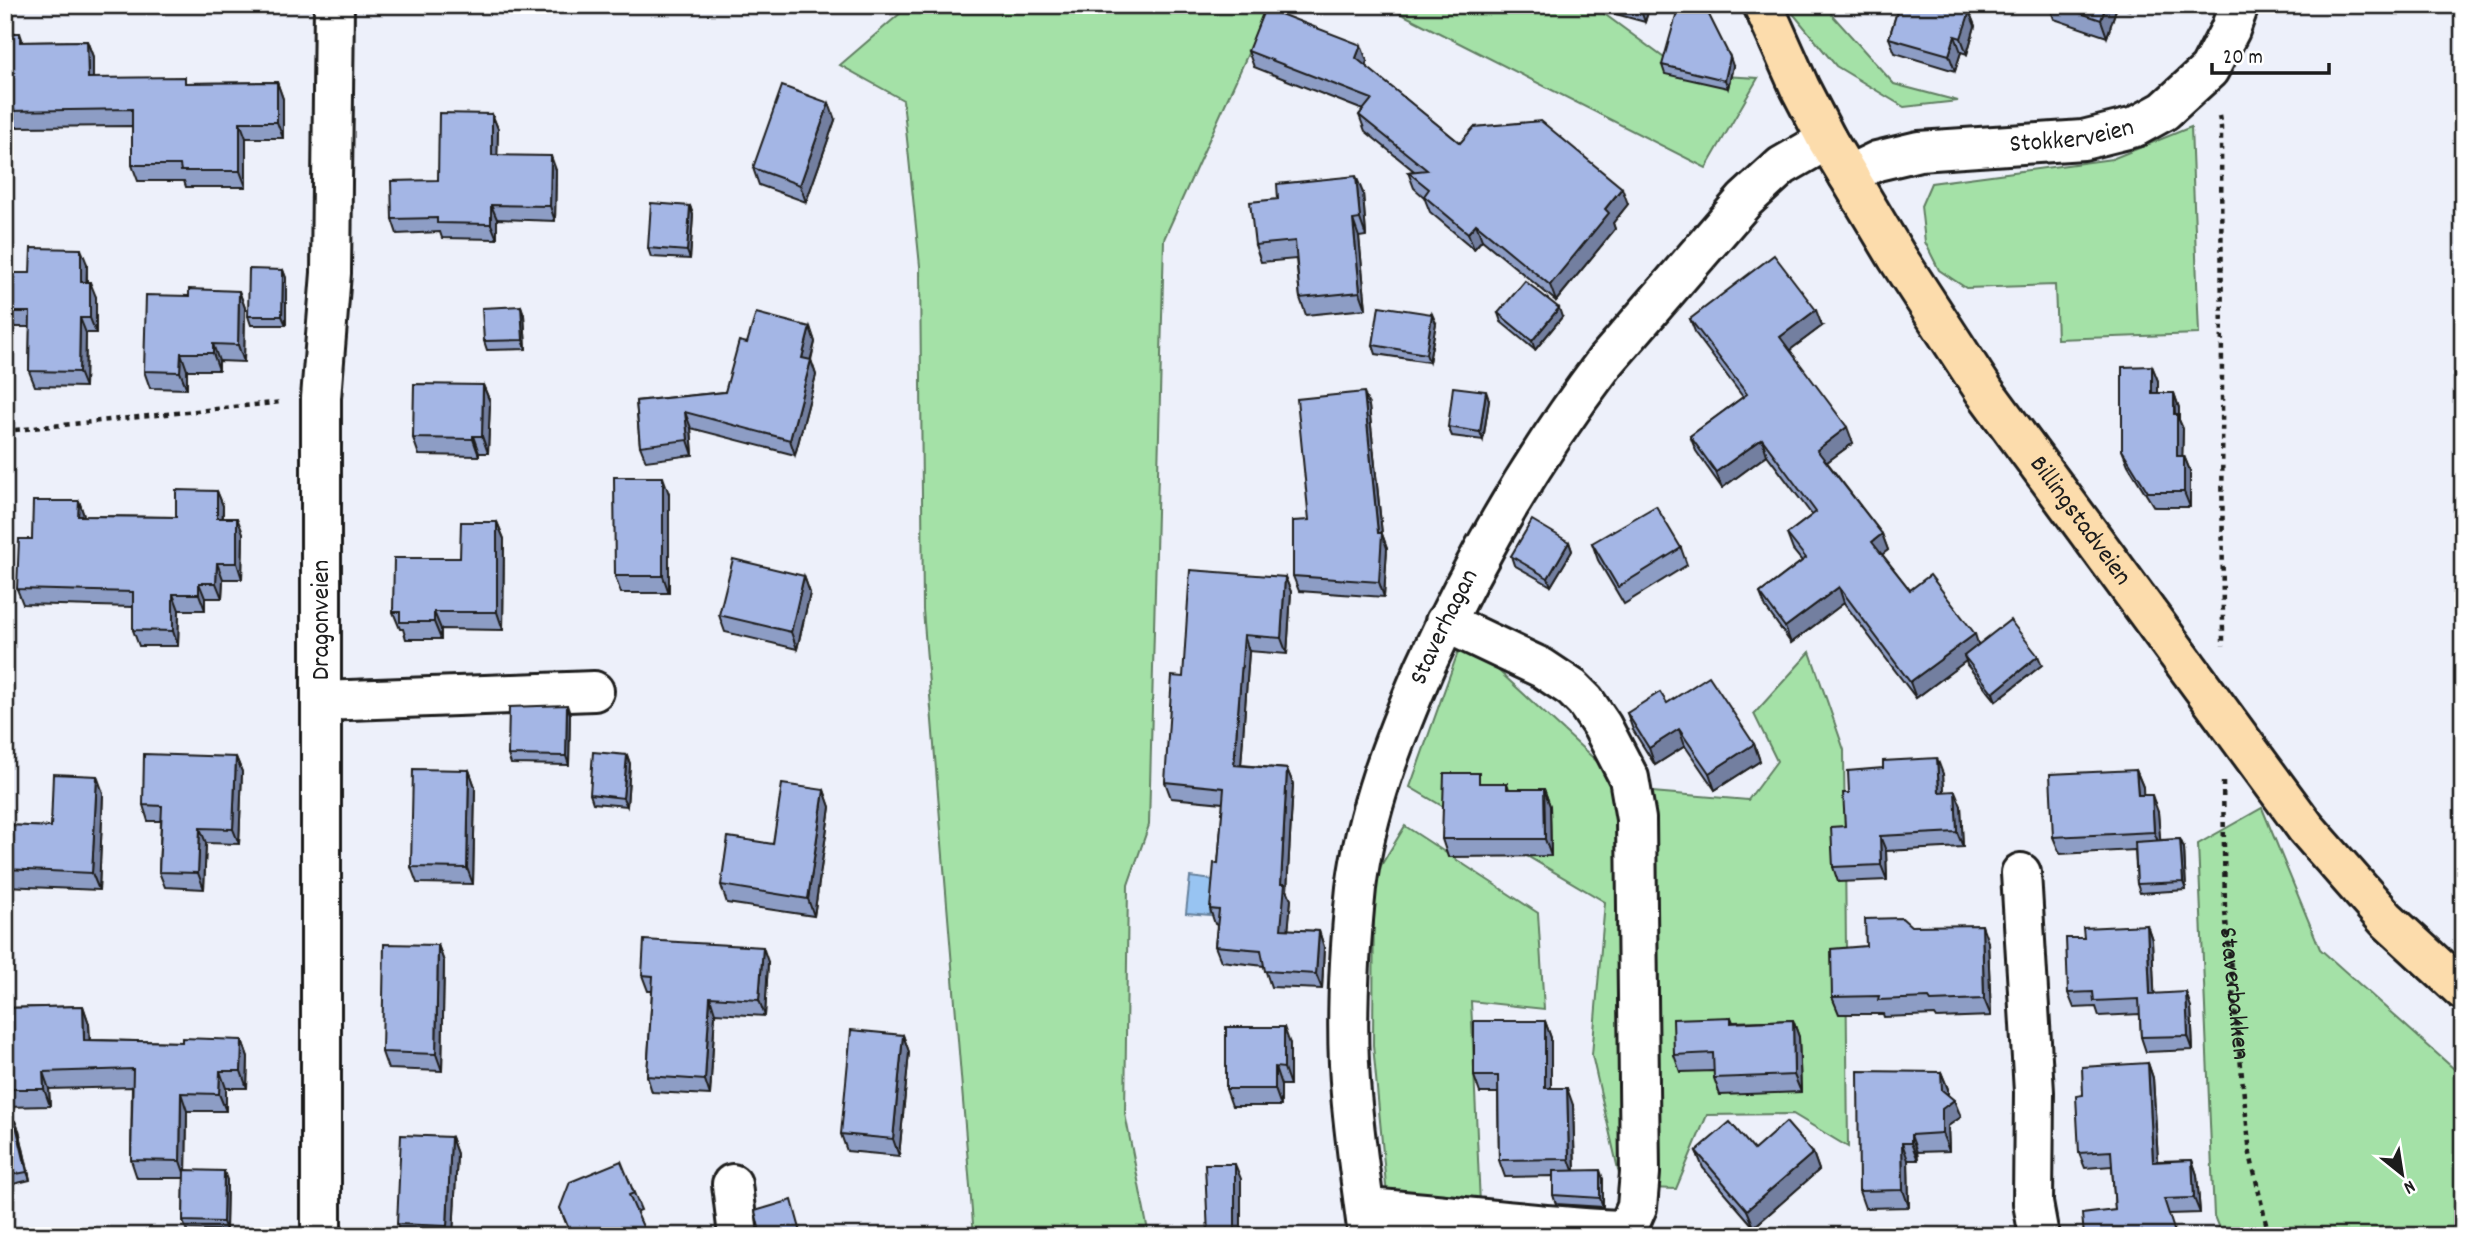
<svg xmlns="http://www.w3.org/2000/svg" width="2468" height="1241" font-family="Dekko,sans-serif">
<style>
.green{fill:#a4e1a7;stroke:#607e62;stroke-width:2}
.water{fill:#98c4f2;stroke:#66819c;stroke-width:2}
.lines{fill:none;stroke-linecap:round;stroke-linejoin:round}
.minor-casing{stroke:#1c1c1c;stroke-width:44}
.major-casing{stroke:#1c1c1c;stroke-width:44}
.path{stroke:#1c1c1c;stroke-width:4.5;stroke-dasharray:5 5;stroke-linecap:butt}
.minor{stroke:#fff;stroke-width:38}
.major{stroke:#fcdcac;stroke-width:38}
.wall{fill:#8d9dc5;stroke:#1c1c1c;stroke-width:2}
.shaded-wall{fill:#737fa0;stroke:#1c1c1c;stroke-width:2}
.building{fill:#a4b6e5;stroke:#1c1c1c;stroke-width:2}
.labels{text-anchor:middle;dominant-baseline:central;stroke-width:5;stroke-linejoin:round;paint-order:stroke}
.street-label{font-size:26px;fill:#1c1c1c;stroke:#fff}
</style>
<rect width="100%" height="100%" fill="#edf0fa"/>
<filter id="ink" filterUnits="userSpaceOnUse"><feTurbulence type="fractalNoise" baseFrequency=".0143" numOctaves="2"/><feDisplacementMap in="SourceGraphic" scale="14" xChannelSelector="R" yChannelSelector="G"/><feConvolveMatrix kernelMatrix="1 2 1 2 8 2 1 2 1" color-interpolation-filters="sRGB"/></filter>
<g filter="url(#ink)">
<g class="green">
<polygon points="910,5 1270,5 1164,239 1149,825 1128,885 1125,1114 1149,1236 974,1236 923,610 920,266 903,100 840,65"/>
<polygon points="1384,5 1592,5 1686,74 1758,78 1706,168"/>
<polygon points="1786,5 1827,5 1832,15 1894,84 1958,101 1904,107 1836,66"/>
<polygon points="2191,127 2199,334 2057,339 2055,285 1966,288 1939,270 1925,242 1921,206 1931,183 2112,159"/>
<polygon points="1463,638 1628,790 1748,800 1777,761 1754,714 1810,652 1844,750 1848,1147 1793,1114 1707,1115 1676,1189 1622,1187 1592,1055 1605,902 1410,787"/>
<polygon points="2262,808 2320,949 2463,1077 2463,1236 2222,1236 2214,1216 2198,844"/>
<polygon points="1405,826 1538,913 1544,1009 1471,1001 1480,1204 1387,1196 1373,1045 1374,877"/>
</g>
<polygon class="water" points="1190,877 1214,880 1210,915 1186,913"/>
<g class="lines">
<g class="minor-casing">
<g id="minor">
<path id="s2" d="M1848 175 1877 161 1919 151 2083 140 2135 127 2164 111 2209 70 2230 30 2239 5"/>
<polyline points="322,701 594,691"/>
<polyline points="2021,873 2034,1092 2033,1203 2039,1236"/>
<polyline points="732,1184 738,1236"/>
<path d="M1365 1208C1450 1214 1535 1226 1620 1230L1630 1223 1637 1207 1640 1173 1636 819 1629 778 1602 726 1585 701 1572 688 1542 668 1445 622"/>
<polyline points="321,1236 321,398 331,273 334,5"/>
<path id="s3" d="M1368 1236C1362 1189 1355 1141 1351 1094 1345 1026 1349 956 1356 888 1366 810 1394 738 1425 667 1474 559 1534 456 1605 362L1745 200 1782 166 1827 140"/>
</g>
</g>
<g class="major-casing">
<g id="major">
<path id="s4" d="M1763 5 1800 88 1827 140 1897 257 1985 392 2306 828 2386 919 2463 990"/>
</g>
</g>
<g class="path">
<polyline points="2219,116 2221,127 2223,646"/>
<polyline points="5,431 282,402"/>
<path id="s1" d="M2223 782 2225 911 2250 1154 2269 1236"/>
</g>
<use href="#minor" class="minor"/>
<use href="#major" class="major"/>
</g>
<g class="wall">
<polygon points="1583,5 1650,5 1645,22"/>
<polygon points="1899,5 1975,5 1971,16 1975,26 1967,54 1961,52 1955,71 1895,53 1889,38"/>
<polygon points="2049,5 2130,5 2129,10 2117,6 2107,37 2054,19"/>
<polygon points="5,33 20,33 23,42 87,41 93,57 93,78 187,83 277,82 283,99 283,138 246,138 246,187 186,187 184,181 138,181 132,165 132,126 14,127 14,158 5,158"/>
<polygon points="1248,51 1367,61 1365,66 1460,143 1628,204 1613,223 1615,229 1556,301 1482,240 1474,249 1430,212 1424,197 1414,188 1408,172 1414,171 1365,131 1359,115 1363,110 1254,67"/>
<polygon points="1662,65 1733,66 1728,88 1665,74"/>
<polygon points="492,114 498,129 497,155 556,170 555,221 497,219 497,239 442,238 440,232 397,234 392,219 438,180"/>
<polygon points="835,120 806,202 759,185 753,168"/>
<polygon points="1363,193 1366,236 1359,237 1366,309 1306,315 1300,298 1296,259 1261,262 1255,245"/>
<polygon points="690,206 693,215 690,259 651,257 648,248"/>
<polygon points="87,264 87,282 96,297 96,333 86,333 85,387 35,386 29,371 30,327 5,327 5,273 30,273"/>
<polygon points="283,270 286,278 286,325 251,325 248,316"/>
<polygon points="239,291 245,308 244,362 219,361 219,370 187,370 187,389 150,388 144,371 189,296"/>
<polygon points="521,306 524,315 526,349 487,350 484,341"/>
<polygon points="1498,313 1562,317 1535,350 1501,322"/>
<polygon points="1690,319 1822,326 1790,350 1853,443 1827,462 1882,534 1888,550 1882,554 1910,590 1979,645 2042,665 1996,701 1967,665 1966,661 1916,698 1844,603 1791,643 1766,608 1760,593 1802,561 1793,550 1787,534 1812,515 1767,455 1722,488 1696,451 1690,436 1743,397 1696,334"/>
<polygon points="1436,323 1429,362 1376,354 1373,345"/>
<polygon points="810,327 815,342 811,360 816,375 795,455 691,428 693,455 646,461 640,446 636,401 725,392 747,343"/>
<polygon points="2152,366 2158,381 2158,393 2174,393 2179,408 2179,420 2183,429 2182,456 2184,456 2190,471 2190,507 2154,507 2128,465 2122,450"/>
<polygon points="483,385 490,402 488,453 479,453 479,456 419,455 413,438"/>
<polygon points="1489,400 1483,440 1452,436 1448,427"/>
<polygon points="1369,406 1382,534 1387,548 1384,597 1299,591 1293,576 1309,520"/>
<polygon points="217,491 223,506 223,518 243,533 242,579 223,579 222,598 205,598 205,610 179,610 178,646 139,646 133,630 133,607 23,604 17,589 32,539 79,501 84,516 176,517"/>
<polygon points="669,494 669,593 621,593 615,576"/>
<polygon points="497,522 504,539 503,630 441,629 441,639 406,639 403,629 400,629 393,612 460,558"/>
<polygon points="1569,542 1572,551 1551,586 1514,565 1511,556"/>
<polygon points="1592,543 1681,548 1687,565 1624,604 1598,560"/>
<polygon points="804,576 810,593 797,649 725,632 719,615"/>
<polygon points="1285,577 1291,592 1287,654 1249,651 1241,765 1287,769 1293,784 1287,890 1291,899 1288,930 1319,931 1324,947 1322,989 1271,987 1264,966 1221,961 1215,946 1217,925 1215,924 1210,909 1218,864 1223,803 1171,798 1165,782 1183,677"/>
<polygon points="1667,703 1754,744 1760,761 1715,790 1685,746 1655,765 1633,730 1627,713"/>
<polygon points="570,714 569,765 511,764 508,755"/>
<polygon points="627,755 630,764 627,806 593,803 590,794"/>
<polygon points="236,757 242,772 239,844 206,843 204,889 165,887 159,872 161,821 148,821 143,805"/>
<polygon points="469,770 475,787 473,884 417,883 411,867"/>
<polygon points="2136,770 2143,787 2143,795 2158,812 2160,840 2180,839 2184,848 2186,890 2140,893 2137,884 2135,850 2060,854 2053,837"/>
<polygon points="1943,774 1944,792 1961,806 1963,847 1886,851 1887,880 1838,882 1833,867 1845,826 1849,793"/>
<polygon points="1483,783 1507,783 1509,789 1544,789 1550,806 1551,856 1448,857 1442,839"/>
<polygon points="824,790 830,807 814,916 727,903 721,885 773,844"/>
<polygon points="103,793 99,890 5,886 5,825 51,827"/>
<polygon points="2147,925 2152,940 2154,993 2191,1007 2193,1050 2146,1052 2141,1037 2140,1014 2099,1016 2096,1007 2074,1008 2068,993 2084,938"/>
<polygon points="1911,926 1988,942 1991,1016 1937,1018 1935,1015 1884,1017 1883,1014 1839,1014 1832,997 1866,946"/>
<polygon points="438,945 444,962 442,1071 388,1069 382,1052"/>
<polygon points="768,962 765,1016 715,1013 710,1095 652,1092 647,1076 652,991 648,991 642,975"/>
<polygon points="83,1006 89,1024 90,1040 182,1042 242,1040 248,1057 247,1088 226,1088 226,1111 187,1111 186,1170 227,1180 226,1230 186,1229 183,1221 184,1178 137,1178 131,1160 132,1087 49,1089 50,1106 5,1107 5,1008"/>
<polygon points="1731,1017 1733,1022 1793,1020 1799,1037 1801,1092 1720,1095 1714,1078 1714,1071 1680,1072 1674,1055"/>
<polygon points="1545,1021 1551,1038 1551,1088 1573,1105 1575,1171 1603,1179 1603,1207 1556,1204 1553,1195 1553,1176 1505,1177 1499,1160 1498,1093 1480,1093 1474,1076"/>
<polygon points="903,1035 909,1052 899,1156 847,1151 841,1134"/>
<polygon points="1290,1044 1290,1085 1281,1085 1281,1106 1232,1106 1226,1089"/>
<polygon points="2148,1063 2153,1078 2158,1161 2192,1160 2197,1175 2200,1213 2169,1214 2115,1210 2112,1166 2085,1168 2079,1153 2083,1095"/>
<polygon points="1941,1072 1948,1089 1948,1095 1961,1117 1948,1126 1949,1151 1917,1152 1918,1160 1908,1160 1909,1207 1865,1208 1859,1191"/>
<polygon points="5,1124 19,1130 30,1180 5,1186"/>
<polygon points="451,1137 457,1154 453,1236 401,1236 397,1224"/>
<polygon points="1754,1150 1813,1153 1819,1170 1754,1227 1703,1168 1696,1151"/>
<polygon points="634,1193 641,1210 636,1212 647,1236 571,1236 560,1208"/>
</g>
<g class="shaded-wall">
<polygon points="1639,5 1650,5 1645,22"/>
<polygon points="1964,5 1975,5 1971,16 1975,26 1967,54 1961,38"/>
<polygon points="2106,5 2117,5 2117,6 2107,37 2101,20"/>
<polygon points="1955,36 1961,52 1955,71 1949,55"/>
<polygon points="87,41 93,57 93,94 88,78"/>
<polygon points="1361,45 1367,61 1362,75 1356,58"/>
<polygon points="1730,57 1733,66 1728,88 1725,80"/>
<polygon points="277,82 283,99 283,138 277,122"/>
<polygon points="829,103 835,120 806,202 800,185"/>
<polygon points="8,111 14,127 14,158 8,142"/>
<polygon points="492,114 498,129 497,169 492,155"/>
<polygon points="240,122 246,138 246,187 240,171"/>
<polygon points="551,156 556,170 555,221 550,206"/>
<polygon points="1356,176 1363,193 1366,236 1360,219"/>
<polygon points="1622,188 1628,204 1613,223 1615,229 1556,301 1550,285 1605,209"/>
<polygon points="491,205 497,219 497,239 491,224"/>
<polygon points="690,206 693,215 690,259 687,251"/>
<polygon points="1353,220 1359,237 1366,309 1360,292"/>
<polygon points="1476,224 1482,240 1474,249 1468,233"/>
<polygon points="81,249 87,264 86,297 81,282"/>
<polygon points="283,270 286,278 286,325 282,316"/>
<polygon points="90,282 96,297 96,333 90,318"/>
<polygon points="239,291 245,308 244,362 238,345"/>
<polygon points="521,306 524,315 526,349 523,340"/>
<polygon points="1559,308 1562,317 1535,350 1532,341"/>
<polygon points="1816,310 1822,326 1786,353 1780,337"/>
<polygon points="1432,314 1436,323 1429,362 1426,354"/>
<polygon points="80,318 86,333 85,387 79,372"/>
<polygon points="810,327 815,342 807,373 802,358"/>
<polygon points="213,344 219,361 219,370 213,353"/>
<polygon points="181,353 187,370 187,389 180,372"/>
<polygon points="811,360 816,375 795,455 790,440"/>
<polygon points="2152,366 2158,381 2158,408 2152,393"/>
<polygon points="483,385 490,402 488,453 482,436"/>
<polygon points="1486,391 1489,400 1483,440 1480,432"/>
<polygon points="1364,392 1369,406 1382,534 1387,548 1384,597 1379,582 1378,533"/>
<polygon points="2174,393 2179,408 2179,420 2183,429 2182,471 2177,456"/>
<polygon points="685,412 691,428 693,455 688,440"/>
<polygon points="1847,427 1853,443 1823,465 1817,450"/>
<polygon points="473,436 479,453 479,456 473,439"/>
<polygon points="1762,439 1767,455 1722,488 1716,472"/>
<polygon points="2184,456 2190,471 2190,507 2184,492"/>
<polygon points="663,477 669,494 669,593 663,576"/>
<polygon points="217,491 223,506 222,533 217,518"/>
<polygon points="79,501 84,516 78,516"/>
<polygon points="237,518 243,533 242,579 237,563"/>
<polygon points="497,522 504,539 503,630 497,612"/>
<polygon points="1882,534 1888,550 1878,558 1872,542"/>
<polygon points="1569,542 1572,551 1551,586 1548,578"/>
<polygon points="217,563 223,579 222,598 216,583"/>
<polygon points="804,576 810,593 797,649 791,632"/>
<polygon points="1285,577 1291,592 1287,654 1281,638"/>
<polygon points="199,583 205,598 205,610 199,594"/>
<polygon points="1839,587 1844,603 1791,643 1785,627"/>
<polygon points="173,594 179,610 178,646 173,631"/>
<polygon points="434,612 441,629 441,639 434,622"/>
<polygon points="1975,634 1980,650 1964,656 1966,661 1916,698 1910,682"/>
<polygon points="1244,635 1249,651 1240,780 1234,765"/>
<polygon points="2038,656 2042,665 1996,701 1993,693"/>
<polygon points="567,705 570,714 569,765 566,756"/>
<polygon points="1679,729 1685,746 1655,765 1649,748"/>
<polygon points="1754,744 1760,761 1715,790 1709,773"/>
<polygon points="627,755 630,764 627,806 623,798"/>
<polygon points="236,757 242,772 239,844 233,829"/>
<polygon points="1937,758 1943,774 1945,807 1939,792"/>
<polygon points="1287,769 1293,784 1287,890 1291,899 1287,945 1281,929 1281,884"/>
<polygon points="469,770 475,787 473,884 467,868"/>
<polygon points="2136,770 2143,787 2144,812 2138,795"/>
<polygon points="97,776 103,793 99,890 92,873"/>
<polygon points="1544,789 1550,806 1551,856 1545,839"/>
<polygon points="824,790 830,807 814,916 808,899"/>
<polygon points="1955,791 1961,806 1963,847 1957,832"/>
<polygon points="2152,795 2158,812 2161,849 2154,832"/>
<polygon points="200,828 206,843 204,889 198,873"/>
<polygon points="1880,836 1886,851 1887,880 1881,865"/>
<polygon points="2180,839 2184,848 2186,890 2183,882"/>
<polygon points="1982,925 1988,942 1991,1016 1984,999"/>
<polygon points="2147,925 2152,940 2155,1008 2150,994"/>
<polygon points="1319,931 1324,947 1322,989 1316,974"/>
<polygon points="438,945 444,962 442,1071 436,1054"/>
<polygon points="763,947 768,962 765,1016 759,1000"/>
<polygon points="2186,992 2191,1007 2193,1050 2188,1036"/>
<polygon points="710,997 715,1013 710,1095 705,1080"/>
<polygon points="83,1006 89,1024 90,1057 84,1040"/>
<polygon points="1793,1020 1799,1037 1801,1092 1794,1075"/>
<polygon points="1545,1021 1551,1038 1551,1105 1545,1088"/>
<polygon points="1284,1027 1290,1044 1290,1085 1284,1068"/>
<polygon points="903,1035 909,1052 899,1156 893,1139"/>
<polygon points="242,1040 248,1057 247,1088 241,1071"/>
<polygon points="2148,1063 2153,1078 2159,1177 2153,1162"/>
<polygon points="1275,1067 1281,1085 1281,1106 1275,1089"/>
<polygon points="220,1071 226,1088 226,1111 219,1094"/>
<polygon points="43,1072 49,1089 50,1106 44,1089"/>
<polygon points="1941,1072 1948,1089 1948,1105 1954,1100 1961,1117 1948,1126 1949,1151 1942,1133"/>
<polygon points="1567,1088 1573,1105 1575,1176 1569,1159"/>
<polygon points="181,1093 187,1111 186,1178 180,1161"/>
<polygon points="15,1121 19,1130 30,1180 27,1172"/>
<polygon points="1911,1135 1917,1152 1918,1160 1911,1143"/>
<polygon points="451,1137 457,1154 453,1236 450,1236 447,1226"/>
<polygon points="1902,1143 1908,1160 1909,1207 1903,1190"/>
<polygon points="1813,1153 1819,1170 1754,1227 1747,1210"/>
<polygon points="2192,1160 2197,1175 2200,1213 2194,1198"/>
<polygon points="1235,1164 1241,1179 1241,1236 1235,1236"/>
<polygon points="1600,1170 1603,1179 1603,1207 1600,1198"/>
<polygon points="224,1171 227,1180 226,1230 223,1222"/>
</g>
<g class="building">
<polygon points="1679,5 1704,5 1730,57 1725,80 1662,65"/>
<polygon points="1899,5 1964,5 1963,8 1970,11 1961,38 1955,36 1949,55 1889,38"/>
<polygon points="2057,5 2106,5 2101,20"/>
<polygon points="1265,8 1361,45 1356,58 1460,143 1474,127 1541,121 1622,188 1605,209 1609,213 1550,285 1476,224 1468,233 1424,196 1429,189 1408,172 1427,170 1359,115 1372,99 1248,51"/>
<polygon points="5,33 20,33 20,42 87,41 88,78 185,77 185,83 277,82 277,122 240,122 240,171 181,171 180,165 132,165 132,109 8,111 8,142 5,142"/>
<polygon points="782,86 829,103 800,185 753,168"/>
<polygon points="439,113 492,114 492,155 551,156 550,206 491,205 491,224 437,223 437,218 392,219 391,181 438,180"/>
<polygon points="1356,176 1360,219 1353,220 1360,292 1300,298 1295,241 1255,245 1250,202 1278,199 1277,184"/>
<polygon points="651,203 690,206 687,251 648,248"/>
<polygon points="31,248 81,249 81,282 90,282 90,318 80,318 79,372 29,371 30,312 5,312 5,273 30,273"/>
<polygon points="1774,255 1816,310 1780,337 1847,427 1817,450 1882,534 1872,542 1910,590 1930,575 1975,634 1910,682 1839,587 1785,627 1760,593 1806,558 1787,534 1816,512 1762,439 1716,472 1690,436 1747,394 1690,319"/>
<polygon points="249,269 283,270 282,316 248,316"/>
<polygon points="1525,281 1559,308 1532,341 1498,313"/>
<polygon points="189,289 239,291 238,345 213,344 213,353 181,353 180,372 144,371 146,295 189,296"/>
<polygon points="521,306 523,340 484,341 482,308"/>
<polygon points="1379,306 1432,314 1426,354 1373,345"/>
<polygon points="756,313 810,327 802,358 811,360 790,440 685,412 688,440 640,446 636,401 725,392 739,341 747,343"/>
<polygon points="2152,366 2152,393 2174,393 2174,414 2177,414 2177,456 2184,456 2184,492 2148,492 2122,450 2122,367"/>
<polygon points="414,384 483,385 482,436 473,436 473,439 413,438"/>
<polygon points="1453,387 1486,391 1480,432 1448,427"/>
<polygon points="1364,392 1378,533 1382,533 1379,582 1293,576 1293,521 1309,520 1297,399"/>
<polygon points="614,477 663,477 663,576 615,576"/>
<polygon points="176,490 217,491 217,518 237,518 237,563 217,563 216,583 199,583 199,594 173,594 173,631 133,630 133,592 17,589 19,539 32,539 33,501 79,501 78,516 176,517"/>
<polygon points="1656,506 1681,548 1618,587 1592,543"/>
<polygon points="1532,520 1569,542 1548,578 1511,556"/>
<polygon points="461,522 497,522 497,612 434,612 434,622 400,622 400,612 393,612 394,558 460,558"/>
<polygon points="733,559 804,576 791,632 719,615"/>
<polygon points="1190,570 1285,577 1281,638 1244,635 1234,765 1287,769 1281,884 1285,884 1281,929 1319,931 1316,974 1265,971 1261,950 1215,946 1219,910 1210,909 1214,863 1218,864 1224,788 1165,782 1172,676 1183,677"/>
<polygon points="2010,620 2038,656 1993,693 1964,656"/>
<polygon points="1709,676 1754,744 1709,773 1679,729 1649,748 1627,713 1660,692 1667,703"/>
<polygon points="567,705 566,756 508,755 509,707"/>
<polygon points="593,752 627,755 623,798 590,794"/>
<polygon points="144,754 236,757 233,829 200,828 198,873 159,872 162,806 143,805"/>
<polygon points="1937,758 1939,792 1955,791 1957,832 1880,836 1881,865 1833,867 1831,827 1845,826 1843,793 1849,793 1848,771 1883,768 1883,761"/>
<polygon points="413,769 469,770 467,868 411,867"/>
<polygon points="2136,770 2138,795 2152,795 2154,832 2053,837 2050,774"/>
<polygon points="1444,773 1479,773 1479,783 1507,783 1507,789 1544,789 1545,839 1442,839"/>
<polygon points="53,774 97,776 92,873 5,869 5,825 51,827"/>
<polygon points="782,784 824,790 808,899 721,885 728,837 773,844"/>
<polygon points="2180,839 2183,882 2137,884 2135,842"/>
<polygon points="1902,918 1911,926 1982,925 1984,999 1931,1001 1929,998 1878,1000 1879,996 1832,997 1831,949 1866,946 1865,919"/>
<polygon points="2147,925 2150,994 2186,992 2188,1036 2141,1037 2139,999 2094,1001 2093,992 2068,993 2066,938 2084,938 2083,928"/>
<polygon points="644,940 763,947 759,1000 710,997 705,1080 647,1076 653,976 642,975"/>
<polygon points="384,944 438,945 436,1054 382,1052"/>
<polygon points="83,1006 84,1040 182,1042 182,1038 242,1040 241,1071 220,1071 219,1094 181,1093 180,1161 131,1160 133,1069 43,1072 44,1089 5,1089 5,1008"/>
<polygon points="1731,1017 1731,1023 1793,1020 1794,1075 1714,1078 1713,1053 1674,1055 1673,1019"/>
<polygon points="1474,1021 1545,1021 1545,1088 1567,1088 1569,1159 1499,1160 1498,1076 1474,1076"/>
<polygon points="1226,1027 1284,1027 1284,1068 1275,1067 1275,1089 1226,1089"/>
<polygon points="851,1030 903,1035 893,1139 841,1134"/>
<polygon points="2148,1063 2153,1162 2192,1160 2194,1198 2164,1199 2176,1236 2084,1236 2082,1214 2115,1210 2111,1151 2079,1153 2076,1096 2083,1095 2082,1067"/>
<polygon points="1858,1071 1941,1072 1942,1090 1954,1100 1942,1109 1942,1133 1911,1135 1911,1143 1902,1143 1903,1190 1859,1191"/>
<polygon points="15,1121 27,1172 5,1176 5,1124"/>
<polygon points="1730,1122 1754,1150 1786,1122 1813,1153 1747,1210 1696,1151"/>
<polygon points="401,1135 451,1137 447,1226 397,1224"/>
<polygon points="621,1161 634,1193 629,1195 647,1236 575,1236 568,1227 560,1208 570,1182"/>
<polygon points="1205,1164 1235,1164 1235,1236 1208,1236"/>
<polygon points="184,1170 224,1171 223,1222 183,1221"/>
<polygon points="1600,1170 1600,1198 1553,1195 1553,1171"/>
<polygon points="792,1200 802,1236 761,1236 755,1211"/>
</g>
</g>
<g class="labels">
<g class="street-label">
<text stroke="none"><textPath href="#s2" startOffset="229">Stokkerveien</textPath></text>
<text stroke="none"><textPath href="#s4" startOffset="607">Billingstadveien</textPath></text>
<text transform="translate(322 620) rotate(-90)">Dragonveien</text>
<text stroke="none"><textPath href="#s3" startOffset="626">Staverhagan</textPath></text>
<text stroke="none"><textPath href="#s1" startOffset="212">Staverbakken</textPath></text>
</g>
</g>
<rect width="2468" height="1241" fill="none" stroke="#fff" stroke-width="28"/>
<rect x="14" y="14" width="2440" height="1213" fill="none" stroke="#1c1c1c" stroke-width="2.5" filter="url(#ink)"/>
<g transform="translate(2402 1174) rotate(150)" stroke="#ffffff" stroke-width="5" paint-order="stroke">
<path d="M0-5L12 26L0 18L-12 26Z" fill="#1c1c1c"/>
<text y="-10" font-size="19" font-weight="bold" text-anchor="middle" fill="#1c1c1c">N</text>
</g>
<path d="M2212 63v10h117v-10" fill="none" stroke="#1c1c1c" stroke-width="3.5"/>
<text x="2223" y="63" font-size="21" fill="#1c1c1c" stroke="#ffffff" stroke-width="5" paint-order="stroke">20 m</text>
</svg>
